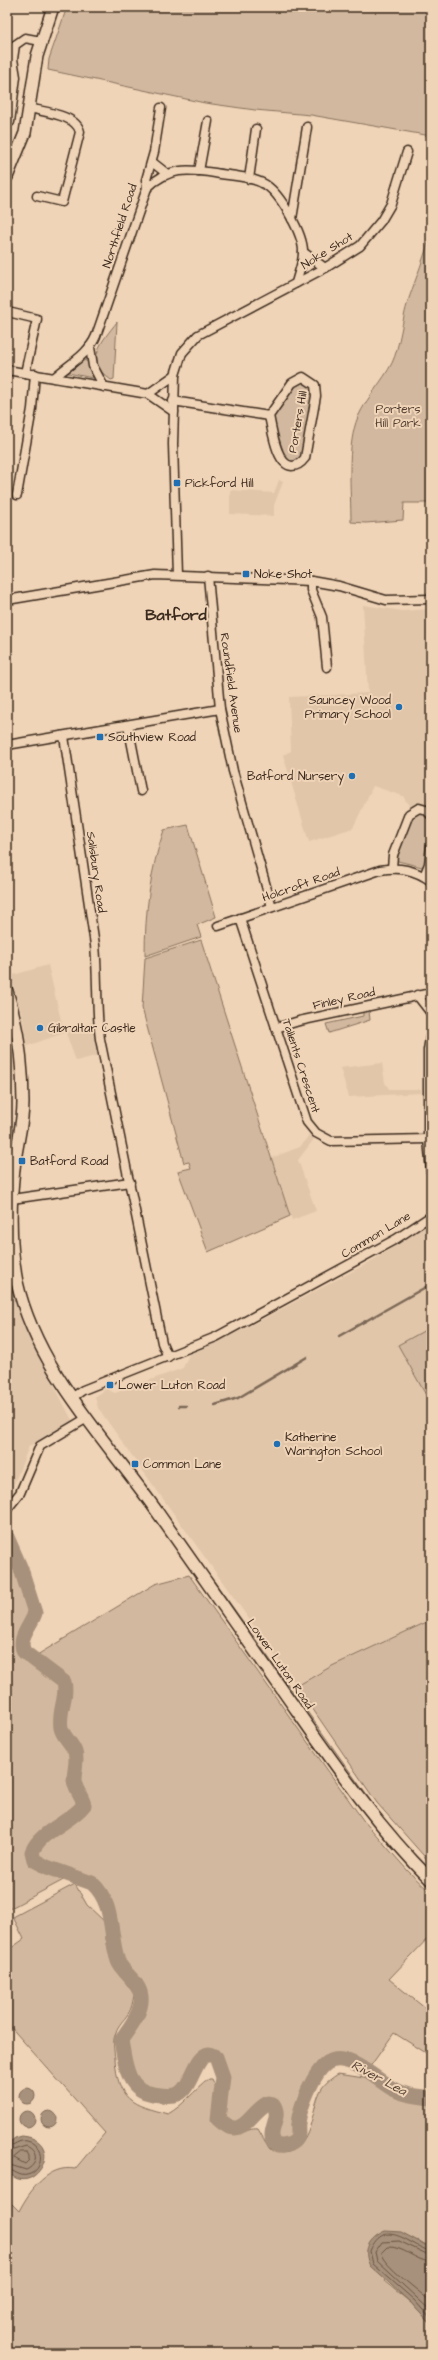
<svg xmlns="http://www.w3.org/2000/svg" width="438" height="2360" font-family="'Architects Daughter',sans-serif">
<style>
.built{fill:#e1c6aa}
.green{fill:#d2b89e;stroke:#86715e}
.water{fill:#a8917b;stroke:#7c6856}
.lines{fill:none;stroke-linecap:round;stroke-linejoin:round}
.shore{stroke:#675343;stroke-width:1}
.stream{stroke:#7c6856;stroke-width:2.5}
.river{stroke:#a8917b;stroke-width:15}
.minor-casing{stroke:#3b2a1e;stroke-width:11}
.secondary-casing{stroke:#3b2a1e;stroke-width:14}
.minor{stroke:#f0d4b7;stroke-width:8}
.secondary{stroke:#f0d4b7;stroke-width:11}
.poi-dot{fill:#1f6fb2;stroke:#f0d4b7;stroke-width:1.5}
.labels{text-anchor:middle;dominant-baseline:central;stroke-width:4;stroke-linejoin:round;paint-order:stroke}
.street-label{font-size:12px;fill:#3b2a1e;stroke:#f0d4b7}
.park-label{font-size:12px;fill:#523f31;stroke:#f0d4b7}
.poi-label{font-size:12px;fill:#3b2a1e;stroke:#f0d4b7;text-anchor:start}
.water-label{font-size:13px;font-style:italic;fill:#564435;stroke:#f0d4b7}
.district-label{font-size:16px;font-weight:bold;fill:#3b2a1e;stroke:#f0d4b7}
</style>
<rect width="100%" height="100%" fill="#f0d4b7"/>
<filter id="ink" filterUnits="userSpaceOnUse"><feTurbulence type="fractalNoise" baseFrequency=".025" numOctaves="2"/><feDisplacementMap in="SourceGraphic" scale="8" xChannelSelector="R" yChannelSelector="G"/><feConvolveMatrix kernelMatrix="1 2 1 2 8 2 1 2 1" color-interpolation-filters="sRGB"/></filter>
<g filter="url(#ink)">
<g class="built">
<polygon points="279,480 283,482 274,505 274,516 230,514 230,490 274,493"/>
<polygon points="363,605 402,611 431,609 431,807 422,804 409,806 403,796 373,786 353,828 309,842 283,755 291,751 289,697 368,693"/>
<polygon points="48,965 64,1033 27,1046 22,1015 10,976"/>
<polygon points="92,1022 99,1055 76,1061 66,1033"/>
<polygon points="382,1063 385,1083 389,1089 421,1089 421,1093 349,1097 340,1068"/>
<polygon points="309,1135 314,1139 298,1160 316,1211 292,1220 271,1158 300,1147"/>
<polygon points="431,1223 431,1620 332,1666 297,1686 98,1408 95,1397 106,1389 115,1393 183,1368 190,1352 244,1329 370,1262"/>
<polygon points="11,1286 39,1356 74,1424 29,1446 7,1502 7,1287"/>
</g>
<g class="green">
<polygon points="67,7 431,7 431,136 311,115 255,110 205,103 48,70 49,59"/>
<path d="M431 232V503H404L403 520 366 523 351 522C351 491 346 445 358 417 367 397 383 381 392 363 400 346 402 320 408 301 416 278 425 256 431 232Z"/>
<path d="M117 322 114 379 111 380C83 361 102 341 117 322Z"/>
<polygon points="84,360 88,362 93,378 68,373"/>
<polygon points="305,381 309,384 314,395 302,456 294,461 289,461 281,452 273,417 294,385"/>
<polygon points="417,812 423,812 429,818 426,861 422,867 398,861 397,859 411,817"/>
<path d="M188 825 216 917 197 925 201 937 145 956C145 912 150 871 164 830Z"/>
<polygon points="201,940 290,1216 208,1252 178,1171 191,1168 189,1162 184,1163 142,1008 145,958"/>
<polygon points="369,1011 370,1020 329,1033 326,1024 363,1016 363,1012"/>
<polygon points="7,1028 11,1071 7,1141"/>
<polygon points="431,1327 431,1404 398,1345"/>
<path d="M7 1537 21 1569 35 1613C29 1631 10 1643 32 1658L155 1584 189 1575 363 1820 408 1871 431 1893V1935L389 1979 431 2013V2056L394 2033 367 2071C358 2066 346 2058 335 2060 316 2062 300 2107 298 2123 297 2129 300 2137 295 2141 291 2145 283 2146 278 2146 262 2134 284 2119 273 2104L267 2103C249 2112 243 2143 218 2119L223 2077 216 2056 209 2054C195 2055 192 2088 178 2094 170 2097 161 2095 153 2094 126 2090 125 2062 121 2040L139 2009 141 1998 139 1988 120 1967 113 1939V1925L98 1888 92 1883 71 1876 7 1910Z"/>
<polygon points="214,1581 378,1811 395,1833 431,1870 431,1874 368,1803 214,1583"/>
<polygon points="431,1620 431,1864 377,1803 297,1686 332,1666"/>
<path d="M75 1884 87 1905 106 1923V1939L112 1963 134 1994C133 2001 132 2008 128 2014 124 2020 118 2025 116 2032 112 2041 114 2050 115 2059 118 2100 131 2105 168 2114 184 2105 194 2090 209 2079H212L216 2087 212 2117C220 2128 228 2136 242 2132 248 2131 251 2128 258 2129 262 2135 265 2142 269 2148 272 2152 278 2153 283 2153 314 2151 310 2108 322 2088 326 2082 332 2078 338 2074L364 2078 380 2084 389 2092 404 2098 431 2100V2248L418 2240 384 2281 411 2303 431 2325V2353H7V2199L19 2211C30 2190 49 2164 75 2169L105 2133 7 2023V1951L24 1939 13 1917Z"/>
</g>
<g class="water">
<circle cx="27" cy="2096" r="8"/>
<circle cx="27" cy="2119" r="8"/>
<circle cx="49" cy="2119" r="8"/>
<path d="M22 2136C69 2140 33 2202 7 2171V2144L15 2138Z"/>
<path d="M385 2231 401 2232 431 2248V2325L411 2303 370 2266C362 2250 369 2238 385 2231Z"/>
</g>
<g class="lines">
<g class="shore">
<path d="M7 2147C14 2146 19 2139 27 2141 45 2145 45 2171 27 2175 19 2177 14 2170 7 2169"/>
<path d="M7 2152 26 2146C39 2151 38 2165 26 2170L7 2164"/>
<polygon points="21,2152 27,2152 29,2156 29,2160 25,2164 14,2158"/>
<path d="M431 2251C413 2249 385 2214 370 2251L373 2264 414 2300 431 2319"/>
<polyline points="431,2256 399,2241 382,2242 375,2252 377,2261 431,2311"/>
<path d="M431 2262C415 2261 404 2246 387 2247L381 2253C382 2265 421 2292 431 2302"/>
</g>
<g class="stream">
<polyline points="339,1336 431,1284"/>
<polyline points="215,1405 238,1398 307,1357"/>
<polyline points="179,1406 186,1406"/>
</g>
<path class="river" d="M7 1537 21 1569 35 1613C31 1626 17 1638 24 1652L64 1682C68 1697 58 1711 61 1728 63 1737 72 1743 75 1752 78 1760 74 1771 74 1780 75 1790 82 1796 84 1805 69 1824 41 1830 32 1852L34 1860 47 1867 92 1883C115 1904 109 1935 118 1961 123 1974 139 1981 141 1996 143 2012 129 2028 121 2040 125 2062 126 2090 153 2094 161 2095 170 2097 178 2094 192 2088 195 2055 209 2054L216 2057 223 2077 218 2119C243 2143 249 2112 268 2103L273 2104C284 2119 262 2134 278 2146 283 2146 291 2145 295 2141 300 2136 297 2129 298 2123 300 2107 313 2073 327 2063 348 2049 378 2082 395 2090 406 2096 419 2096 431 2098"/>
<g class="minor-casing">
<g id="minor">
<path d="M29 108C44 112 77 115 80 132L62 202 37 196"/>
<polyline points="10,122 16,77 13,59 15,45 25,38 41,41"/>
<polyline points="152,162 166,173"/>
<polyline points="199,171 208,121"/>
<polyline points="249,179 256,129"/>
<path d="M147 188C168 167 188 169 215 173 231 176 251 176 266 185 281 195 304 235 303 253 303 263 298 274 296 283"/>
<polyline points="292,219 307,127"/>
<polyline points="303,252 325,268"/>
<polyline points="12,313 37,319 25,373"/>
<polyline points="90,347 93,366 104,387"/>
<polyline points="7,370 148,394 174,412"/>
<path d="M303 377 315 385 316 396 305 458C302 462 297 466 292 466 276 465 272 428 269 416L292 383Z"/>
<path d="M54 378C69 364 88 355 96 336L147 188 146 180 154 152 161 108"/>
<polyline points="148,394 175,375"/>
<polyline points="173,401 269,416"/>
<polyline points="17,495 32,409 35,374"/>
<polyline points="177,575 173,444 175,375 182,353 198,335 325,268 360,246 381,221 391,204 407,152"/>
<polyline points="208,576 220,709 233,771 272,907"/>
<polyline points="311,581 311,590 322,617 327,667"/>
<polyline points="7,600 155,575 311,581 339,586 386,600 431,599"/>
<polyline points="128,725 141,791"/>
<path d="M64 736 95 945C98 976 96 1008 100 1039L162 1343 168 1357"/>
<polyline points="7,745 220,709"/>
<polyline points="392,868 393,855 409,814 419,808 426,810 431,815"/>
<polyline points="424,876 429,864 431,845"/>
<polyline points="240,918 307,1122 316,1133 331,1141 428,1139"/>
<path d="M218 926 380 870C399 867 414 869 431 881"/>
<polyline points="417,995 431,1013"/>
<polyline points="276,1028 299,1021 431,993"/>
<polyline points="431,1032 428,1050 428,1139 431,1172"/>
<polyline points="12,1199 130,1182"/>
<polyline points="73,1397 83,1390 216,1337 396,1239 431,1216"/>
<polyline points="8,1508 20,1493 40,1446 87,1418"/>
</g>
</g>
<g class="secondary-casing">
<g id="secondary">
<polyline points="7,177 25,133 37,56 53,7"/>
<path d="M7 991C18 1026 23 1066 23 1103 23 1125 16 1147 14 1169 10 1205 10 1246 17 1282 37 1371 107 1440 158 1513 201 1575 245 1636 288 1698 333 1762 376 1825 431 1880"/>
</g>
</g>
<use href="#minor" class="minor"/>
<use href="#secondary" class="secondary"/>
</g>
</g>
<g class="poi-dot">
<rect x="173" y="479" width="8" height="8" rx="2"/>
<rect x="242" y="570" width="8" height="8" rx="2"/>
<circle cx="399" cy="707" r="4"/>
<rect x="96" y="733" width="8" height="8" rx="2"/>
<circle cx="352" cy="776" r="4"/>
<circle cx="40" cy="1028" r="4"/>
<rect x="18" y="1157" width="8" height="8" rx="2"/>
<rect x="106" y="1381" width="8" height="8" rx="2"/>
<circle cx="277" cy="1444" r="4"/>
<rect x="131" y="1460" width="8" height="8" rx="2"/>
</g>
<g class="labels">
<g class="street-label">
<text transform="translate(120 226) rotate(-72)">Northfield Road</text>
<text transform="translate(327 251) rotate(-32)">Noke Shot</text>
<text transform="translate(298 422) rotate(-80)">Porters Hill</text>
<text transform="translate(231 683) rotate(82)">Roundfield Avenue</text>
<text transform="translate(96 872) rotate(82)">Salisbury Road</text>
<text transform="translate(301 885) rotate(-19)">Holcroft Road</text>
<text transform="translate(344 999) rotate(-13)">Finley Road</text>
<text transform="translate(301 1066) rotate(72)">Tallents Crescent</text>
<text transform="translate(376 1235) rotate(-31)">Common Lane</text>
<text transform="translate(280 1664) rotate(55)">Lower Luton Road</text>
</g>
<g class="park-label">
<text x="398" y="409">Porters<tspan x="398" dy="14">Hill Park</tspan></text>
</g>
<g class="poi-label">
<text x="185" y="483">Pickford Hill</text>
<text x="254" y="574">Noke Shot</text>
<text x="391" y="700" text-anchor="end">Sauncey Wood<tspan x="391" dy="14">Primary School</tspan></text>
<text x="108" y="737">Southview Road</text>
<text x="344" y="776" text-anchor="end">Batford Nursery</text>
<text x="48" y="1028">Gibraltar Castle</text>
<text x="30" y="1161">Batford Road</text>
<text x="118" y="1385">Lower Luton Road</text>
<text x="285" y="1437">Katherine<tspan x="285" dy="14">Warington School</tspan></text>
<text x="143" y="1464">Common Lane</text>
</g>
<g class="water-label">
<text transform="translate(379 2078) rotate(28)">River Lea</text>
</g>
<g class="district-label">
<text x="176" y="615">Batford</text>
</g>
</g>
<rect width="438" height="2360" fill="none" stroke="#f0d4b7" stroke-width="24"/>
<rect x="12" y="12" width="414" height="2336" fill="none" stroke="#3b2a1e" stroke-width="1.5" filter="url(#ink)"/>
</svg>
